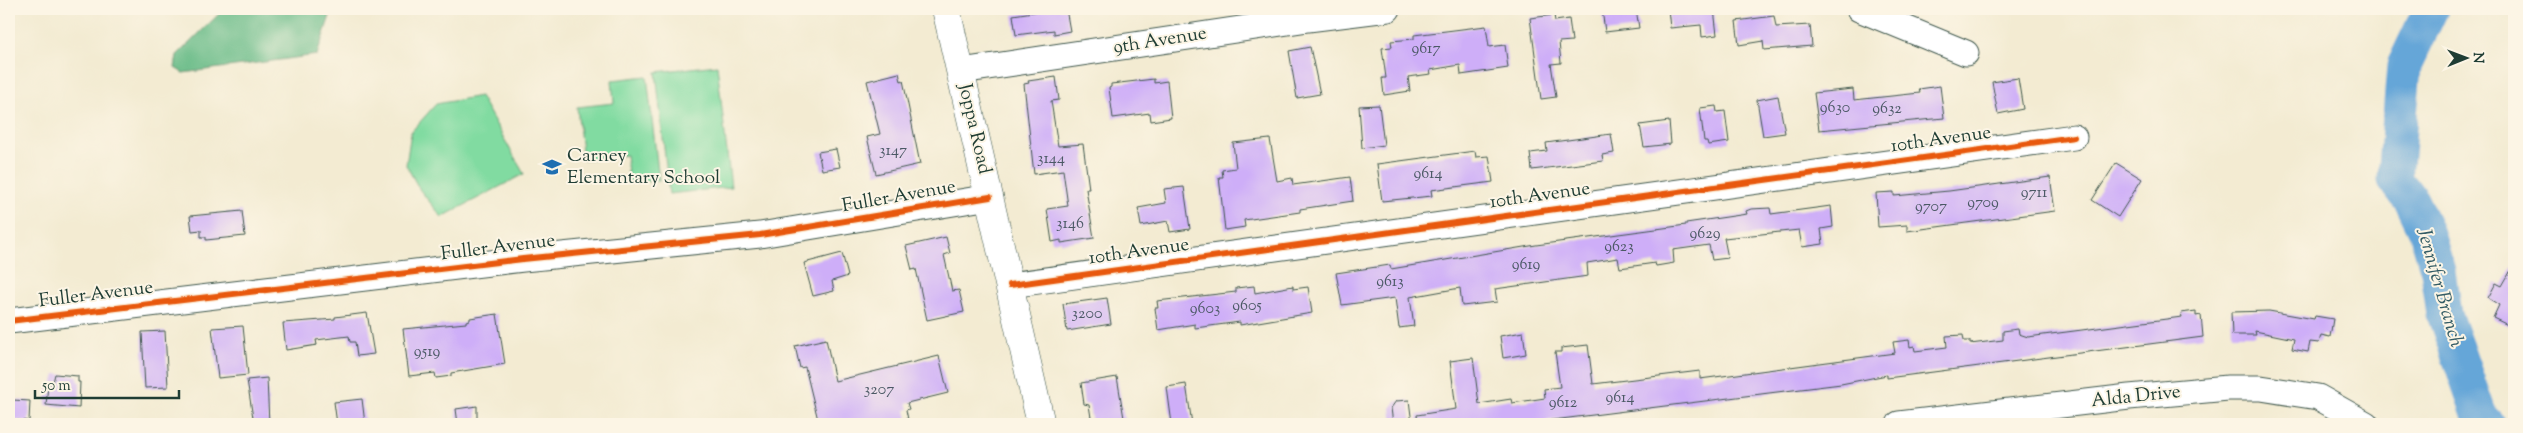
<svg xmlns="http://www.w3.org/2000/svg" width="2523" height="433" font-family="'Sorts Mill Goudy',serif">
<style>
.green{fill:#81dba1;stroke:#508c6a}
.forest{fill:#68bb87;stroke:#447c5e}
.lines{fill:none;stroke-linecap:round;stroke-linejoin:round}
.river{stroke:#65a6d8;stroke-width:35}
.building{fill:#ceaef8}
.minor-casing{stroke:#3f574c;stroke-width:27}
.major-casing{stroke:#3f574c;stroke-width:29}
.minor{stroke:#fff;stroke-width:25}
.major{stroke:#fff;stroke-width:28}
.cycleway-casing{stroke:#fcf5e5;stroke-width:9}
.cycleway{stroke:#e8590c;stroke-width:6}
.labels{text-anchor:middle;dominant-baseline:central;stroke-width:4;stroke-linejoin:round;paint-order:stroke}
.number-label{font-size:16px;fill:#4b5965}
.street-label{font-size:19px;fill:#1f3d34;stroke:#fcf5e5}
.poi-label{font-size:19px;fill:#1f3d34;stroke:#fcf5e5;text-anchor:start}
.water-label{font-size:20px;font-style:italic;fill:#345c65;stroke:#fcf5e5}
</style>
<rect width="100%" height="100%" fill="#fcf5e5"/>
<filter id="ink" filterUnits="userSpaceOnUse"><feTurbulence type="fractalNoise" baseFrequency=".02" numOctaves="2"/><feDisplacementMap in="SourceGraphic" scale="10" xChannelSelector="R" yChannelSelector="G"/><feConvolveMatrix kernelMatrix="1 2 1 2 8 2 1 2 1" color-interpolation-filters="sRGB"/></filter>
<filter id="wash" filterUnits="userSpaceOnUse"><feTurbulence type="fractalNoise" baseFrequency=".0096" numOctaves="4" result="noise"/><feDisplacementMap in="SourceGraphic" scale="20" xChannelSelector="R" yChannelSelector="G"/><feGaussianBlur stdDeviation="1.12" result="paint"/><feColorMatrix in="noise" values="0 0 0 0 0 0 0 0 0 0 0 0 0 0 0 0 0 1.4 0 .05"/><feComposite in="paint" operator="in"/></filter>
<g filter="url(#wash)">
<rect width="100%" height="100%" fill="#f3ebd2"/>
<g class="green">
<polygon points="717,65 731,187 669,194 656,72"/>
<polygon points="647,76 659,180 629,183 626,155 583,160 577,107 614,103 612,80"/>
<polygon points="480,96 524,174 442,217 420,190 406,165 411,132 436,104"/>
</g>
<polygon class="forest" points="224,9 330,9 331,13 317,55 183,73 175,68 177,55"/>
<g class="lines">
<polyline class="river" points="2431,9 2404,66 2395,179 2412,202 2426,231 2438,271 2444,314 2480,416 2488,424"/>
</g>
<g id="blocks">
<g class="building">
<polygon points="1053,9 1066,9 1070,31 1054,34 1054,30 1016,35 1013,15"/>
<polygon points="1602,9 1636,9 1639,28 1605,32"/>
<polygon points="1668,9 1714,9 1717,35 1702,37 1701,25 1670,28"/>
<polygon points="1554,15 1555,21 1569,19 1572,41 1559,42 1561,63 1551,64 1556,97 1541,99 1530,18"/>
<polygon points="1774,16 1776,27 1810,25 1812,46 1764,50 1763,41 1739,45 1736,21"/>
<polygon points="1486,26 1489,47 1505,45 1508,68 1461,75 1460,65 1430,70 1431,74 1408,77 1410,91 1384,95 1382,78 1386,78 1382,48 1392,47 1391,41 1414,39 1414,35"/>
<polygon points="1310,47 1320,94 1297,98 1289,51"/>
<polygon points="899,73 901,81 903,80 920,164 876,174 867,137 880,134 867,81"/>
<polygon points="1056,77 1059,100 1051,101 1058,146 1083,144 1089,189 1086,189 1094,238 1061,243 1061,240 1052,242 1047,209 1068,206 1063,170 1034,174 1024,84 1029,83 1028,81"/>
<polygon points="2018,78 2023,109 1998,114 1992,82"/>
<polygon points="1154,79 1154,83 1167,81 1171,118 1151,121 1150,113 1113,118 1109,88 1111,87 1111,84"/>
<polygon points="1940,86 1944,118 1819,130 1814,93 1853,89 1854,100 1920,93 1919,89"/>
<polygon points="1778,96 1785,133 1763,136 1757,100"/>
<polygon points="1379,105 1384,145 1362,148 1359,106"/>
<polygon points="1716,106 1717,112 1725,111 1729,142 1708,145 1707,141 1704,141 1700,108"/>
<polygon points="1669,121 1671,144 1644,147 1640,125"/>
<polygon points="1611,134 1614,153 1602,155 1603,161 1532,170 1530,153 1547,151 1546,143"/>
<polygon points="1270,139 1277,181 1292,178 1293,185 1350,177 1353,201 1300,209 1300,212 1244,220 1245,227 1225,230 1219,177 1223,177 1222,170 1236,168 1233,143"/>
<polygon points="836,149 840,167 822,170 818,152"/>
<polygon points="1475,151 1476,157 1489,156 1493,182 1431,190 1432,196 1382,201 1377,164"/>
<polygon points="2116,163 2142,179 2118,217 2092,200"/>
<polygon points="2050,177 2055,211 1907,231 1907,225 1878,227 1876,193 1894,192 1894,196 1949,191"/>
<polygon points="1184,187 1190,229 1170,232 1168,221 1141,226 1138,208 1166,203 1164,189"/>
<polygon points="1831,206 1833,227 1821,229 1823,244 1802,247 1799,230 1724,238 1728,258 1712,260 1709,245 1673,250 1674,263 1656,266 1655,263 1620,268 1618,258 1587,263 1588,276 1495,289 1497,302 1462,306 1460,288 1410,297 1414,326 1399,328 1395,298 1342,305 1336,273 1390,265 1391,269 1536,245 1686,225 1686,223 1747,214 1746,211 1751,209 1770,208 1771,214"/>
<polygon points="242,211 245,236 206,240 206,237 201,237 201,230 192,231 190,216"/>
<polygon points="946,237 950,253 944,255 952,291 959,290 964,312 927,320 916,269 912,270 906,246"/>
<polygon points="842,253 848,276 832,281 834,291 813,296 804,263"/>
<polygon points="2514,265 2514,318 2510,326 2493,318 2499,305 2488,298 2496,283 2502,286"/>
<polygon points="1254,286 1255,293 1293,286 1293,289 1308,287 1312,313 1240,325 1240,322 1195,328 1195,324 1158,330 1155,308 1158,308 1157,301 1236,292 1236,288"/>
<polygon points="1107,298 1111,324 1067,331 1063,304"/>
<polygon points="2196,311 2196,316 2201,315 2203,337 1887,378 1887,375 1841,384 1521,424 1418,424 1417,415 1456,409 1450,361 1473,358 1479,404 1511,399 1512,403 1545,398 1544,389 1560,387 1555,352 1561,352 1561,348 1588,345 1593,384 1700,371 1700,379 1895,353 1893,342 1909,340 1910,347 1914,346 1915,351 1947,347 1946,336 1963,335 1964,341 1970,341 1970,344 2003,340 2003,331 2018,329 2019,334 2028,337 2182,317 2181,313"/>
<polygon points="2269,311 2314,319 2315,316 2333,319 2330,337 2321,335 2319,343 2310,342 2308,352 2292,349 2294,339 2255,331 2256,335 2232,335 2231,312"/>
<polygon points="367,313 374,354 357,356 355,342 350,342 349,336 316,340 317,345 286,350 283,323 335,319 335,317"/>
<polygon points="497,314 505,364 451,373 451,376 436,378 435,373 409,376 403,329 466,323 466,321 470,320 470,318"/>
<polygon points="243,326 248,375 218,378 212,328"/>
<polygon points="165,331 168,387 145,388 142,332"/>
<polygon points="1523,332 1526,354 1503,358 1500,336"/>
<polygon points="826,339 835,381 939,356 948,393 907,403 909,409 906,410 909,424 819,424 805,367 800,368 795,346"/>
<polygon points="55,374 78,376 78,382 80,382 79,408 46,405 48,385 52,386"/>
<polygon points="1117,377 1125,424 1092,424 1089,405 1084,404 1081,383"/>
<polygon points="267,378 269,424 254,424 247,380"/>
<polygon points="1186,384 1192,424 1172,424 1167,387"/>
<polygon points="362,399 365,424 337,424 334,402"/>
<polygon points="13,400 30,401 29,421 12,420"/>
<polygon points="1409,400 1412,424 1393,424 1391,408 1396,401"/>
<polygon points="477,406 477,424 458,424 456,409"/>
</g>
</g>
</g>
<g filter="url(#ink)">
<use href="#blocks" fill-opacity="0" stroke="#3f574c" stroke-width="1"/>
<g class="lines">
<g class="minor-casing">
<g id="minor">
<polyline points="1859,9 1966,53"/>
<polyline points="961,71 1308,19 1388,9"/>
<polyline points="1010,285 2074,137"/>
<polyline points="9,321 523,259 760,235 990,197"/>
<polyline points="1899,424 2129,397 2228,388 2261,388 2318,397 2366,424"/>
</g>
</g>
<g class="major-casing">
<polyline id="major" points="946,9 1041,424"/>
</g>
<use href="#minor" class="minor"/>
<use href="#major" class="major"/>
<g class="cycleway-casing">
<g id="cycleway">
<polyline points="1010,285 2074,137"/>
<polyline points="9,321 523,259 760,235 990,197"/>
</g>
</g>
<use href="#cycleway" class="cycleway"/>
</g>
</g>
<defs>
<g id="school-bare" transform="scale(1.5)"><path d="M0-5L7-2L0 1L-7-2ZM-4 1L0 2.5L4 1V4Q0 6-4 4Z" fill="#1f6fb2" stroke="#fcf5e5" stroke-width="2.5" paint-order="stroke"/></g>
</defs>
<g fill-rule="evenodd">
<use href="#school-bare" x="552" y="167"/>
</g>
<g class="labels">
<g class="number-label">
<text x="1426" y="49">9617</text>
<text x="1835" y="108">9630</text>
<text x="1887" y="109">9632</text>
<text x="893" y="151">3147</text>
<text x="1051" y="159">3144</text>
<text x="1428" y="174">9614</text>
<text x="2034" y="193">9711</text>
<text x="1983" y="203">9709</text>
<text x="1931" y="207">9707</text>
<text x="1070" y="224">3146</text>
<text x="1705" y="234">9629</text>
<text x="1619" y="247">9623</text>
<text x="1526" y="265">9619</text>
<text x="1390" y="282">9613</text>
<text x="1247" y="306">9605</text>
<text x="1205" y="309">9603</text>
<text x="1087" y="314">3200</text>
<text x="427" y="352">9519</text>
<text x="879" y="390">3207</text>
<text x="1620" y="398">9614</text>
<text x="1563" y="403">9612</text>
</g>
<g class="street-label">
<text transform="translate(1160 41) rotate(-9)">9th Avenue</text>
<text transform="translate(974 129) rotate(77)">Joppa Road</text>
<text transform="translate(1941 140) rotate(-8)">10th Avenue</text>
<text transform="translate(1540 196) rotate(-8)">10th Avenue</text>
<text transform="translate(899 197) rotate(-10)">Fuller Avenue</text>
<text transform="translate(498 248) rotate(-7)">Fuller Avenue</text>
<text transform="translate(1139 252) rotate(-8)">10th Avenue</text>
<text transform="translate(96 295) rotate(-7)">Fuller Avenue</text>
<text transform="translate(2136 397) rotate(-6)">Alda Drive</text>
</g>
<g class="poi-label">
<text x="567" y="156">Carney<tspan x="567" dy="22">Elementary School</tspan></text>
</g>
<g class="water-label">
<text transform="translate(2439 288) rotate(74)">Jennifer Branch</text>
</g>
</g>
<rect width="2523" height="433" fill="none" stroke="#fcf5e5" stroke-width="30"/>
<g transform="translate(2466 58) rotate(89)" stroke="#fcf5e5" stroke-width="4" paint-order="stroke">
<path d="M0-4L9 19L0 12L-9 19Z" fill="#1f3d34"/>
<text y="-8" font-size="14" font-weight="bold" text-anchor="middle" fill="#1f3d34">N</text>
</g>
<path d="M35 390v8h144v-8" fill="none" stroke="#1f3d34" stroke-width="2.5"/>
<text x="42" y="390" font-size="15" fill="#1f3d34" stroke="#fcf5e5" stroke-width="4" paint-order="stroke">50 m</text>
</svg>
